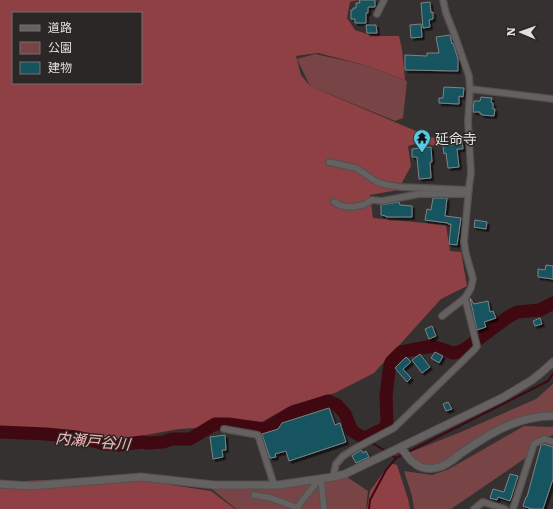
<svg xmlns="http://www.w3.org/2000/svg" width="553" height="509" font-family="Literata,'Noto Sans JP',serif">
<style>
.green{fill:#794445}
.forest{fill:#8e4044;fill-rule:evenodd}
.lines{fill:none;stroke-linecap:round;stroke-linejoin:round}
.stream{stroke:#400810;stroke-width:2}
.river{stroke:#400810;stroke-width:13}
.building{fill:#15545f;stroke:#7e8384;filter:url(#shadow)}
.minor-casing{stroke:#545050;stroke-width:8}
.tertiary-casing{stroke:#545050;stroke-width:9}
.minor{stroke:#666161;stroke-width:5.5}
.tertiary{stroke:#666161;stroke-width:7}
.labels{text-anchor:middle;dominant-baseline:central;stroke-width:3;stroke-linejoin:round;paint-order:stroke}
.poi-label{font-size:14px;fill:#e2dfdf;stroke:#2b2727;text-anchor:start}
.water-label{font-size:15px;font-style:italic;fill:#fcb7b7;stroke:#2b2727}
</style>
<defs>
<filter id="shadow"><feDropShadow dx="2.5" dy="2.5" stdDeviation="0" flood-color="#0009"/></filter>
</defs>
<rect width="100%" height="100%" fill="#353131"/>
<g class="green">
<polygon points="315,54 365,65 407,81 403,118 395,121 310,86 297,59"/>
<polygon points="553,384 553,416 519,422 439,467 422,465 408,453 461,432 536,399"/>
<polygon points="524,426 553,427 553,435 531,444 527,457 451,509 414,509 412,496 404,471 432,475 449,469"/>
<polygon points="347,477 368,491 366,509 236,509 212,489 302,485"/>
</g>
<g class="forest">
<path d="M0 0H358L350 2 347 18 355 30 373 36H399L402 49 405 80 365 65 318 53 296 56 301 75 310 86 430 137 444 139 438 147 422 142 408 146 411 166 398 190 370 195 373 218 446 225 450 251 461 252 467 286 441 299 374 373 335 393 292 405 258 424 179 429 113 441 40 432 3 429 0 431ZM13 13H141V83H13Z"/>
<polygon points="390,463 397,465 408,499 410,509 367,509 370,491"/>
<polygon points="147,478 172,485 211,491 235,509 0,509 0,482 70,479"/>
</g>
<g class="lines">
<g class="stream">
<polyline points="364,438 387,452"/>
<polyline points="408,452 548,381 553,374"/>
<polyline points="396,458 404,454"/>
<polyline points="369,509 370,500 386,470 396,458 391,455"/>
</g>
<polyline class="river" points="0,432 46,434 77,437 105,444 119,445 142,442 148,443 163,442 172,439 190,439 215,424 228,424 265,429 291,413 328,401 337,405 345,414 352,431 364,438 385,428 387,421 386,396 389,371 391,362 401,352 432,346 453,353 459,352 465,349 508,317 517,312 540,310 553,303"/>
</g>
<g class="building">
<polygon points="359,0 375,0 375,7 368,7 368,13 366,13 366,23 355,23 355,19 351,19 351,10 353,10 353,8 356,8 356,3 360,3"/>
<polygon points="430,2 431,13 433,12 433,19 429,20 430,27 423,28 421,3"/>
<polygon points="421,24 422,37 411,38 410,25"/>
<polygon points="366,25 376,25 377,33 367,33"/>
<polygon points="450,35 452,44 453,43 458,59 458,71 405,70 405,55 427,56 427,53 439,53 436,37"/>
<polygon points="444,87 464,88 463,97 459,96 459,104 439,103 439,98 443,98"/>
<polygon points="481,97 492,98 491,102 493,103 493,109 495,109 494,116 482,115 482,114 480,114 480,112 473,112 474,101 480,101"/>
<polygon points="462,141 463,149 457,149 459,167 448,168 446,153 444,154 443,146 453,145 452,142"/>
<polygon points="431,147 432,162 430,162 431,178 419,179 417,157 412,157 412,149"/>
<polygon points="433,198 447,198 445,216 461,218 457,245 449,244 451,224 448,224 448,223 425,220 427,209 431,210"/>
<polygon points="399,202 400,205 412,206 412,217 386,217 386,216 381,215 381,205"/>
<polygon points="475,220 487,222 486,229 474,227"/>
<polygon points="546,265 553,266 553,279 538,277 538,269 545,270"/>
<polygon points="470,298 474,304 488,301 490,312 493,311 496,318 484,322 486,327 477,330"/>
<polygon points="540,318 542,324 535,326 533,321"/>
<polygon points="432,326 436,336 429,339 425,329"/>
<polygon points="435,352 443,356 439,363 431,358"/>
<polygon points="420,354 430,367 422,373 412,360"/>
<polygon points="406,357 411,362 403,369 411,378 407,382 395,368"/>
<polygon points="448,402 452,409 446,411 443,404"/>
<polygon points="329,408 335,425 340,423 346,442 289,461 286,451 275,454 276,457 270,458 262,434 278,429 282,423"/>
<polygon points="225,435 226,450 222,450 223,457 213,459 210,437"/>
<polygon points="543,444 553,447 553,479 543,509 532,509 523,506 526,497 527,497 541,445"/>
<polygon points="361,450 363,453 366,451 369,457 356,463 352,456"/>
<polygon points="510,474 518,476 510,501 498,497 497,500 490,498 493,489 504,492"/>
</g>
<g class="lines">
<g class="minor-casing">
<g id="minor">
<polyline points="377,14 384,0"/>
<polyline points="470,89 553,99"/>
<polyline points="329,162 356,168 377,182 387,185 401,187 469,190"/>
<polyline points="334,202 342,206 352,207 363,205 372,200 382,201 419,194 468,194"/>
<polyline points="442,316 465,298 471,288 473,279 470,268 466,254 464,242 469,187 471,173 468,121 470,89 469,76 455,36 446,13 443,0"/>
<polyline points="224,429 258,435 274,485"/>
<polyline points="333,477 336,464 343,456 356,448 394,428 475,349 477,346 465,298"/>
<polyline points="321,479 324,509"/>
<polyline points="254,495 271,498 298,508"/>
<path d="M297 509C302 497 313 491 318 479"/>
<polyline points="474,509 483,502 505,509"/>
<polyline points="513,509 534,444 544,439 553,442"/>
</g>
</g>
<g class="tertiary-casing">
<g id="tertiary">
<path d="M401 448C407 455 412 464 421 467 426 469 434 469 439 467 447 465 454 459 460 454 470 447 480 440 491 434 510 423 532 416 553 416"/>
<polyline points="0,484 30,486 141,477 214,485 278,485 333,477 345,474 502,398 532,380 542,372 553,362"/>
</g>
</g>
<use href="#minor" class="minor"/>
<use href="#tertiary" class="tertiary"/>
</g>
<defs>
<g id="temple-pin" transform="scale(0.9)"><path d="M0 17L-7.5 6A9.5 9.5 0 1 1 7.5 6Z" fill="#55cae0" stroke="#2b2727"/><path d="M0-6L5-2H3V0L6.5 2.5H4V6H1.5V3h-3V6H-4V2.5H-6.5L-3 0V-2H-5Z" fill="#111"/></g>
</defs>
<g fill-rule="evenodd">
<use href="#temple-pin" x="422" y="138"/>
</g>
<g class="labels">
<g class="poi-label">
<text x="435" y="138">延命寺</text>
</g>
<g class="water-label">
<text transform="translate(93 440) rotate(5)">内瀬戸谷川</text>
</g>
</g>
<rect x="12" y="12" width="130" height="72" fill="#2b2727" stroke="#747171"/>
<rect x="20" y="25" width="20" height="6" fill="#666161" stroke="#747171"/>
<text x="48" y="32" font-size="12" fill="#e2dfdf">道路</text>
<rect x="20" y="42" width="20" height="12" fill="#794445" stroke="#747171"/>
<text x="48" y="52" font-size="12" fill="#e2dfdf">公園</text>
<rect x="20" y="62" width="20" height="12" fill="#15545f" stroke="#747171"/>
<text x="48" y="72" font-size="12" fill="#e2dfdf">建物</text>
<g transform="translate(521 32) rotate(272)" stroke="#2b2727" stroke-width="3" paint-order="stroke">
<path d="M0-3L7 15L0 10L-7 15Z" fill="#e2dfdf"/>
<text y="-6" font-size="11" font-weight="bold" text-anchor="middle" fill="#e2dfdf">N</text>
</g>
</svg>
